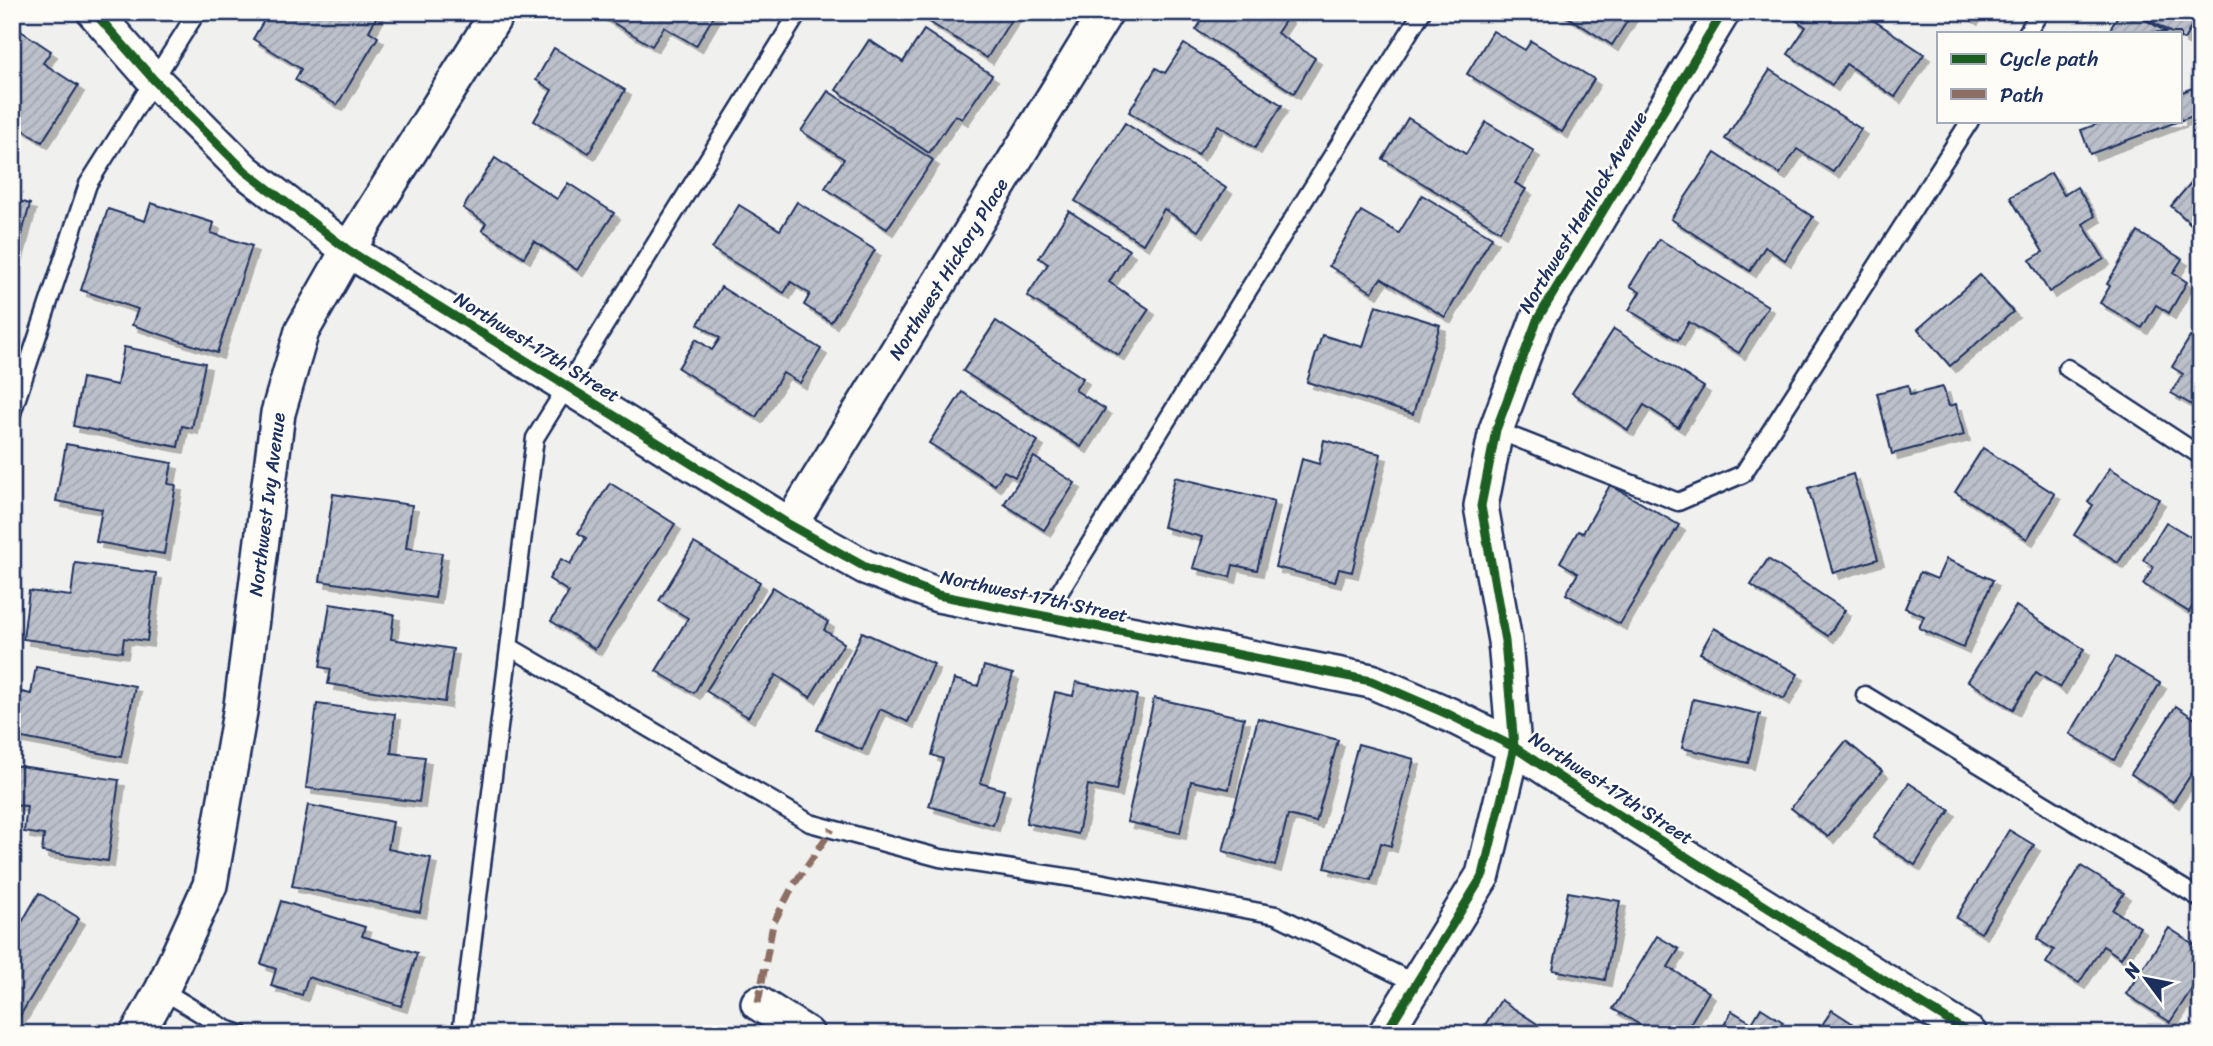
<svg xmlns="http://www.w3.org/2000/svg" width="2213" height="1046" font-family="Sriracha,sans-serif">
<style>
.building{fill:url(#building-hatch);stroke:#1b2f5e;stroke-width:2;filter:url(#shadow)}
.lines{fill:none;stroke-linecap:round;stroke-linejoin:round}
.lane-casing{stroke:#1b2f5e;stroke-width:21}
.street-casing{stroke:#1b2f5e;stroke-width:38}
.lane{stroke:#fdfcf7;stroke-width:16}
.street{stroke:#fdfcf7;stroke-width:33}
.quiet{stroke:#8d6e63;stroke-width:7;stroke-dasharray:14 7;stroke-linecap:butt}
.cycleway-casing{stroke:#fdfcf7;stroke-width:13}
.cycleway{stroke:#1b5e20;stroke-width:9}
.labels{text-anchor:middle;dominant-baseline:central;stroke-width:5;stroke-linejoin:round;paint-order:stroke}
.street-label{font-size:19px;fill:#1b2f5e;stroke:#fdfcf7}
</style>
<defs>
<pattern id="building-hatch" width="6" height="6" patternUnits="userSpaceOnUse" patternTransform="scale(1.75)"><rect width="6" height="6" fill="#bbc0ca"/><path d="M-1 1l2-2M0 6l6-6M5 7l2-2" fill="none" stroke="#a0a5b0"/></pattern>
<filter id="shadow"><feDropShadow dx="6" dy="6" stdDeviation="0" flood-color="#0004"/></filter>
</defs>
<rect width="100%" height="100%" fill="#f0f0ee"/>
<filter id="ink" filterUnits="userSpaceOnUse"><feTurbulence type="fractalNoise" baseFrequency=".0143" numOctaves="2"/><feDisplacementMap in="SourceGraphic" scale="14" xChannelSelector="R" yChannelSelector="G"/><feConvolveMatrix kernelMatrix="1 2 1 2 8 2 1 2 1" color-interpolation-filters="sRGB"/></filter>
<g filter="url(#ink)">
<g class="building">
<polygon points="375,12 378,14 369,31 378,37 337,105 295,80 301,69 253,39 269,12"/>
<polygon points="595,12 716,12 696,46 664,27 652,46"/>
<polygon points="931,12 1016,12 987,58 926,20"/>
<polygon points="1196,12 1278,12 1287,18 1277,33 1315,58 1294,93 1196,30 1204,17"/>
<polygon points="1560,12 1633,12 1612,45"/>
<polygon points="1798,12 1861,12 1924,54 1895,97 1846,64 1832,85 1788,54 1806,27 1794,19"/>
<polygon points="1961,12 1977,12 1972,19"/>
<polygon points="2120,12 2132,12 2166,32 2108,33"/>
<polygon points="2149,12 2199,12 2184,40 2180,38 2180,33 2172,33 2146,18"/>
<polygon points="12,25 51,51 43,63 78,86 42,142 12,122 12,103 15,99 12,97"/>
<polygon points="924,30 992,75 962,119 955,115 929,153 836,90 869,40 903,62"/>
<polygon points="1493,31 1525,50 1531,41 1594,79 1562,132 1467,74"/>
<polygon points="1184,44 1282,105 1255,148 1218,125 1198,155 1129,112 1156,68 1165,73"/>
<polygon points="554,48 625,90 589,153 534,121 552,90 536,80"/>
<polygon points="1770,70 1861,129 1833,172 1797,149 1780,174 1725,139"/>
<polygon points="2192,88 2201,113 2090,154 2081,130 2105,121 2180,121 2180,93"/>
<polygon points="828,91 933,160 887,229 825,188 844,159 801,131"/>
<polygon points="1408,118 1466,154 1486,122 1534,151 1515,183 1526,189 1500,231 1383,159"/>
<polygon points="1125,123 1226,188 1198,231 1164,209 1143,244 1075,201"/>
<polygon points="1715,153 1813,217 1785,260 1765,247 1750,271 1671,219"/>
<polygon points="495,158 557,199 568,183 614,213 577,270 534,241 524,257 482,230 486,223 463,208"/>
<polygon points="2201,171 2201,211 2190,223 2171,206"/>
<polygon points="2051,173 2064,195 2077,187 2095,216 2083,224 2104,259 2049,292 2030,260 2043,252 2010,197"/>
<polygon points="1422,195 1492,237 1445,317 1381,278 1372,292 1329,266 1361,211 1399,233"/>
<polygon points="12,199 30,204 14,264 12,264"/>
<polygon points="797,202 875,250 831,322 804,305 810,294 791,282 784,293 712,249 739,205 780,230"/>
<polygon points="151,203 214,223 211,233 252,246 217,353 132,325 138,309 81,290 108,209 145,221"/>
<polygon points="1069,211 1129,250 1109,282 1149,309 1119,355 1027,296 1048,264 1039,258"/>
<polygon points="2138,232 2182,259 2173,273 2187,282 2169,313 2156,305 2142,328 2100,303 2110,286 2107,284"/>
<polygon points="1659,239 1768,306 1739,353 1689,322 1678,340 1629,310 1640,292 1630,286"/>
<polygon points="1980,275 2013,312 1950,366 1918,329"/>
<polygon points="721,287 821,349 800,383 783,373 756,417 678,368 696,339 712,350 720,338 698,324"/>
<polygon points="1376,305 1440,325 1413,414 1307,382 1322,335 1363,347"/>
<polygon points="996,321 1083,378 1075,390 1105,409 1081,447 963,371"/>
<polygon points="1614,329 1704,387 1678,427 1644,405 1628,430 1572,393"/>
<polygon points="2190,337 2201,343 2201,410 2171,393 2183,374 2172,367"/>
<polygon points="124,347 205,363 192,428 182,426 178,447 73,426 82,378 117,385"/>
<polygon points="1908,385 1910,395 1943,387 1949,406 1956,404 1964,435 1892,454 1877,393"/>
<polygon points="962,392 1038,441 1015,477 1004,471 995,485 929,443"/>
<polygon points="1324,440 1381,454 1352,572 1339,569 1335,582 1275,567 1302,459 1319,464"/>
<polygon points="66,444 172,463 168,484 176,485 164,554 96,542 102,509 56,501"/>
<polygon points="1983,448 2055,494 2027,539 1955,492"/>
<polygon points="1034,457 1075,483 1044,530 1004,504"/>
<polygon points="2110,468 2159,499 2118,563 2074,535 2093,505 2088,502"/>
<polygon points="1853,474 1878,559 1833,573 1808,488"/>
<polygon points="1175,477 1274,501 1257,570 1233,565 1230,577 1193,568 1202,537 1163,527"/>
<polygon points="610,483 675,524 595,649 551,621 569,592 549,579 561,559 570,564 586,538 578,533"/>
<polygon points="1610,485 1679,525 1620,624 1566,594 1578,573 1560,562 1578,531 1583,533"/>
<polygon points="333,494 412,505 406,548 442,553 435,598 320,581"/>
<polygon points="2166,522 2201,543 2201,592 2189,612 2143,584 2154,567 2143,560"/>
<polygon points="694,543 760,582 694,693 656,671 688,618 659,601"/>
<polygon points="1768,559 1845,610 1828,636 1751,585"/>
<polygon points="1946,559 1993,580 1963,648 1919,628 1924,616 1905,608 1920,572 1937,579"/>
<polygon points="75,563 156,573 147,641 124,638 122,652 23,639 29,591 71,596"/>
<polygon points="773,587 828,622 824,630 844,643 810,697 776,675 748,717 706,691"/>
<polygon points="330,604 394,614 391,639 453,649 445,702 328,684 331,669 320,667"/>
<polygon points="2016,606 2084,649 2060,688 2036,672 2013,709 1968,681"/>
<polygon points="1714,628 1798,674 1784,699 1700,653"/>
<polygon points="862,632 934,664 908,722 880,709 862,750 817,730"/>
<polygon points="2116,657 2160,683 2114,760 2070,734"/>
<polygon points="984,666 1013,674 980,783 1004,790 993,825 929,806 943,759 932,755 954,679 978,686"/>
<polygon points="36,667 135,686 121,757 12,736 12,690 31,694"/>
<polygon points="1076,682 1137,695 1116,791 1088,785 1078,834 1026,823 1055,692 1073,696"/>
<polygon points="1154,698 1244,718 1229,789 1191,781 1180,833 1127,822"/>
<polygon points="1693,699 1760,714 1748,763 1682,748"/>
<polygon points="317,704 395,714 391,753 425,757 419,802 306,788"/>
<polygon points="2176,706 2201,723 2201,759 2173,802 2131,774"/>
<polygon points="1258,718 1338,740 1316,822 1288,815 1275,866 1223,851"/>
<polygon points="1846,741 1882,771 1828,837 1791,808"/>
<polygon points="1358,744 1414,759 1391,846 1381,843 1371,880 1325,868"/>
<polygon points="12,765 119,780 108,861 42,852 44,835 24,832 27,806 12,805"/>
<polygon points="1909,783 1950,810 1915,865 1873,838"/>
<polygon points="308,805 393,822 388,849 431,858 420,912 292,886"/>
<polygon points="2009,830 2034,845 1981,933 1956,918"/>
<polygon points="2081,866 2124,893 2113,910 2140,927 2121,958 2103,946 2079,983 2046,963 2054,950 2037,939"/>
<polygon points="1568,892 1620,901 1605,980 1553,970"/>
<polygon points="39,893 79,918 15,1024 12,1023 12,939"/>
<polygon points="281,901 365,927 362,936 417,953 401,1006 308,977 302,995 271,986 276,969 261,964"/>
<polygon points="2169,928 2201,949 2201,975 2170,1022 2126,994"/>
<polygon points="1657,936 1679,949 1668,967 1709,992 1684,1034 1637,1034 1642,1026 1613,1009"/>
<polygon points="1501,1000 1545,1029 1542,1034 1479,1034"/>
<polygon points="1761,1008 1783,1022 1776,1034 1719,1034 1732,1011 1752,1023"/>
<polygon points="1832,1010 1852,1023 1845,1034 1816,1034"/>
</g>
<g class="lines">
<g class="lane-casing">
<g id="lane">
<polyline points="2027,33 2040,12"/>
<polyline points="2067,368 2201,456"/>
<polyline points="12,413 88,184 197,12"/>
<polyline points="1496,430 1678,502 1743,474 1970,121"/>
<polyline points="1044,617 1422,12"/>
<polyline points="510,647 810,823 940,858 1099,882 1276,915 1417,984"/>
<polyline points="1865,695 2201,899"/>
<polyline points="162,990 226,1029 241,1034"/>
<polyline points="461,1034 535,438 799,12"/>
</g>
</g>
<g class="street-casing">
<g id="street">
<polyline points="94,12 154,80 245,171 348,250 790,525 865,567 938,595 1371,681 1450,715 1514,747 1565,781 1970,1034"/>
<path id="s1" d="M790 525 1106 12"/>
<polyline points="758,1003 807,1034"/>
<path id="s2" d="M137 1034 162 990 210 885 241 706 278 413 302 331 348 250 498 12"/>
<polyline points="1385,1034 1483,875 1514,747 1505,641 1481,506 1496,430 1537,320 1723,12"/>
</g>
</g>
<use href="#lane" class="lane"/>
<use href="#street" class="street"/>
<polyline class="quiet" points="758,1003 773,924 793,886 832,829"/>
<g class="cycleway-casing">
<g id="cycleway">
<polyline points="94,12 154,80 245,171 348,250 790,525 865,567 938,595 1371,681 1450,715 1514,747 1565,781 1970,1034"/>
<polyline points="1385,1034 1483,875 1514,747 1505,641 1481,506 1496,430 1537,320 1723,12"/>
</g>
</g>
<use href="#cycleway" class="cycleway"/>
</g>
</g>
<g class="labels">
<g class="street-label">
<text transform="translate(1583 212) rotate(-59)">Northwest Hemlock Avenue</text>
<text stroke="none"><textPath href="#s1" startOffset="301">Northwest Hickory Place</textPath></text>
<text transform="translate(537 347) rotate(32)">Northwest 17th Street</text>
<text stroke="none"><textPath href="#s2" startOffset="551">Northwest Ivy Avenue</textPath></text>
<text transform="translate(1034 596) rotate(12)">Northwest 17th Street</text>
<text transform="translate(1611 788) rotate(33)">Northwest 17th Street</text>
</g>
</g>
<rect width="2213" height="1046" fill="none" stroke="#fdfcf7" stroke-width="42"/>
<rect x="21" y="21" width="2171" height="1004" fill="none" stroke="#1b2f5e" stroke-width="2.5" filter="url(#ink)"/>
<rect x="1937" y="32" width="245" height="91" fill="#fdfcf7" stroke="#a3aaba" stroke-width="2"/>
<rect x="1951" y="54" width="35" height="10" fill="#1b5e20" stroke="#a3aaba" stroke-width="2"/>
<text x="2000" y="66" font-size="21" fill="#1b2f5e">Cycle path</text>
<rect x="1951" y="89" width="35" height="10" fill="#8d6e63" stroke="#a3aaba" stroke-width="2"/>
<text x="2000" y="102" font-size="21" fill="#1b2f5e">Path</text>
<g transform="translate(2146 979) rotate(302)" stroke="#fdfcf7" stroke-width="5" paint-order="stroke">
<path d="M0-5L12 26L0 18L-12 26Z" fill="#1b2f5e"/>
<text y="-10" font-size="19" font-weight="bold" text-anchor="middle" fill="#1b2f5e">N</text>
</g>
</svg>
